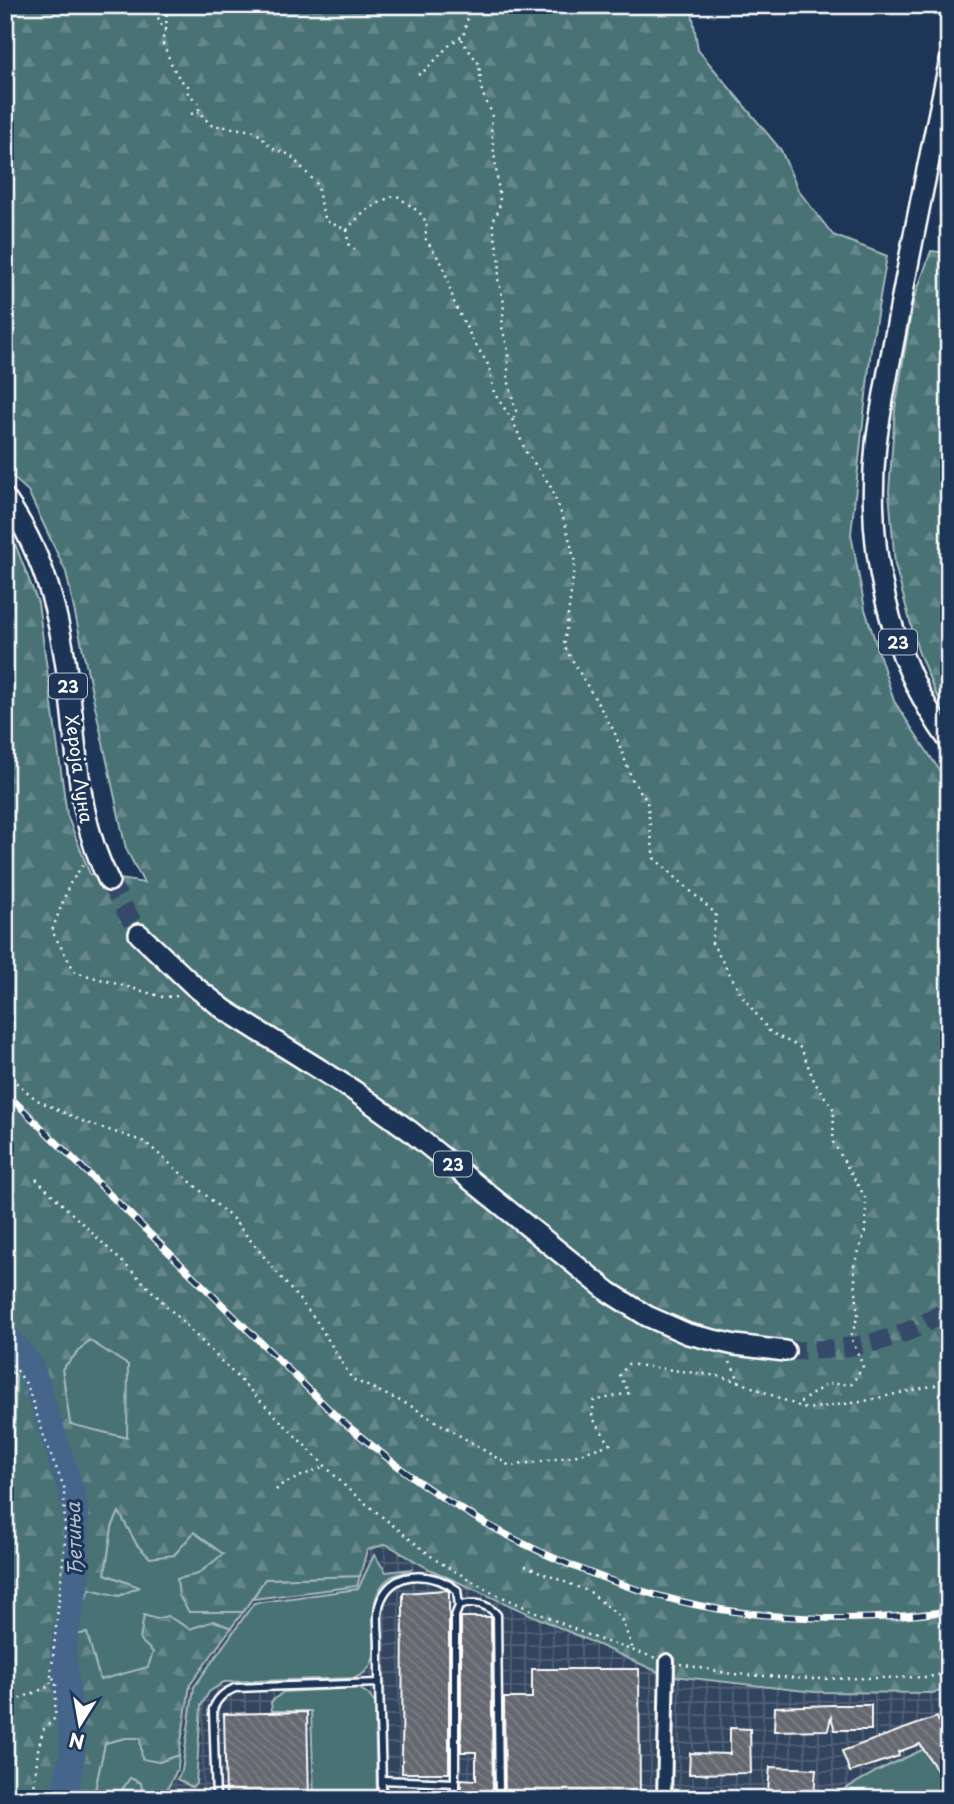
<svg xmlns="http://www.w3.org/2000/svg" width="954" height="1804" font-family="'Playpen Sans',sans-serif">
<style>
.industrial{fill:url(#industrial-grid)}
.grass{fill:#4a7275;stroke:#a4b8ba;stroke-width:2}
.forest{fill:url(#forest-firs);stroke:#a4b8ba;stroke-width:2;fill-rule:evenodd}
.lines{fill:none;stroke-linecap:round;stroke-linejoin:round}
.river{stroke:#45658a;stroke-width:26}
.building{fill:url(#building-back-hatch);stroke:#fff;stroke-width:2}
.primary-tunnel{stroke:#344968;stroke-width:19;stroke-dasharray:19 10;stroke-linecap:butt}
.lane-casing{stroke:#fff;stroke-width:11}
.street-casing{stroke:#fff;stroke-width:18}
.primary-casing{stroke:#fff;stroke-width:24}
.path{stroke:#fff;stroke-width:2.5;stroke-dasharray:2 5;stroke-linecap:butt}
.lane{stroke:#1d3557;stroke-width:6}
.street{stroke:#1d3557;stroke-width:12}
.primary{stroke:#1d3557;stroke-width:19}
.rail-casing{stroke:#fff;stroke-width:7}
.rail{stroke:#1d3557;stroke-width:4.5;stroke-dasharray:13;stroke-linecap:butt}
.labels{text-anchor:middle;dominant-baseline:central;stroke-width:6;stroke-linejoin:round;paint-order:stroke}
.shield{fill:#1d3557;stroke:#bbc2cd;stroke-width:2}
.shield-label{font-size:16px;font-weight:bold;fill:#fff}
.street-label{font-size:18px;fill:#fff;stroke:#1d3557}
.water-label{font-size:19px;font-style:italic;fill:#b5c1d0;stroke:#1d3557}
</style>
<defs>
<pattern id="industrial-grid" width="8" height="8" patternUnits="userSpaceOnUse" patternTransform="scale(1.75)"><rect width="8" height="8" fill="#33445e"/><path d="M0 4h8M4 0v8" fill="none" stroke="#526076"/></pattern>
<pattern id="forest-firs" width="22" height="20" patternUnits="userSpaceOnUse" patternTransform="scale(1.75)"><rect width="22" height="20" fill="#4a7275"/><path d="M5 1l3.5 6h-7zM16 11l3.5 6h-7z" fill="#65878a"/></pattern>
<pattern id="building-back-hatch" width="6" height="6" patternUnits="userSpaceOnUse" patternTransform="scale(1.75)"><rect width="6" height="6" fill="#65686f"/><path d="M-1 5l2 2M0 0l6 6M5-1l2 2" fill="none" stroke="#7c7f85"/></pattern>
</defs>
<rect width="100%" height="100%" fill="#1d3557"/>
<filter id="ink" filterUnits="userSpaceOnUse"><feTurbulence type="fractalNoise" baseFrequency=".0143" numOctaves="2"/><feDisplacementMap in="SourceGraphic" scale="14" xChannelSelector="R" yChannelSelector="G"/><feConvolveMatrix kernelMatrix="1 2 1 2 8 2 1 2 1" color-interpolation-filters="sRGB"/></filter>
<g filter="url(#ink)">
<polygon class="industrial" points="386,1544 429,1569 814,1692 932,1693 949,1689 949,1799 162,1799 178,1768 185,1708 190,1685 253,1599 356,1586 367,1549"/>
<g class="grass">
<polygon points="89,1340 128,1365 128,1438 70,1425 62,1369"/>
<polygon points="119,1511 137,1545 174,1555 194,1532 224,1554 198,1574 189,1612 243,1612 231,1628 214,1621 190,1629 167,1616 148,1668 100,1681 87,1633 65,1636 65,1615 79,1617 82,1605 90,1588 119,1596 138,1587 105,1574 112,1527"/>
<path d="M374 1555 386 1572 412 1569C406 1572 397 1574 391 1577 353 1602 397 1662 355 1678L224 1682 209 1692 201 1706 196 1784 192 1787 177 1779 182 1771 194 1687 254 1603 358 1589Z"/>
<polygon points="360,1576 357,1586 253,1599 264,1579"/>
<polygon points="359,1688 368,1694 375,1703 377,1799 314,1799 311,1711 272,1711 271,1702 283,1692"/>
<polygon points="949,1707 949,1799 827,1799 879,1770 948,1738 940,1710"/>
<polygon points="126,1738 140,1738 159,1762 179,1755 178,1768 162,1799 143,1799 141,1783 130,1778 116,1799 93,1799 105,1743"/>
</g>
<g class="forest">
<path d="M5 5H691L698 50 781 150 798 190 833 235 887 256 871 349 851 534 865 609 894 701 949 785V1689L932 1693 814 1692 665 1675 429 1569 386 1544 367 1550 360 1576 265 1579 243 1612H189L179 1596 177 1579 198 1574 223 1554 194 1532 174 1555 150 1558 137 1545 119 1512 112 1527 105 1574 139 1587 119 1596 90 1589 82 1605 79 1618 65 1616 66 1636 87 1633 100 1680 148 1667 153 1652 140 1640 144 1615 156 1619 167 1616 190 1629 214 1621 231 1628 190 1685 179 1755 159 1762 142 1759 140 1738H125L105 1743 93 1799H5V1507L12 1502 16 1375 5 1369V524L10 531 38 603 67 815 90 874 144 883 126 849 66 572 28 491 5 470ZM89 1340 128 1365 127 1438 70 1424 62 1369Z"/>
<polygon points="931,251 949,253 949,713 935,692 918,651 895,565 889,491 895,409 913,302"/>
<polygon points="130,1778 141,1783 143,1799 116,1799"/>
</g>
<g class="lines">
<polyline class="river" points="5,1335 31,1366 75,1503 78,1571 63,1649 73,1751 64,1799"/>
</g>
<g class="building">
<polygon points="446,1590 449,1591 449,1773 402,1773 403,1593"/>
<polygon points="461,1617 491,1617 493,1799 461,1799 461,1779 476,1780 476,1752 461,1752"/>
<polygon points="532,1669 639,1669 640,1799 505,1799 504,1698 532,1698"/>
<polygon points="833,1705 871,1705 871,1730 835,1730 831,1717 828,1730 774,1731 775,1707"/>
<polygon points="307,1712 309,1799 226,1799 224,1714"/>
<polygon points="937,1717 946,1745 949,1743 949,1766 938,1772 920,1744 898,1752 899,1756 850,1772 842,1751"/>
<polygon points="730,1728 750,1729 751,1773 689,1774 690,1753 730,1754"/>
<polygon points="770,1767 816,1769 814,1795 768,1791"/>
</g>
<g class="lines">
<g class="primary-tunnel">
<polyline points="109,881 139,934"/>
<path d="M785 1351C844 1350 900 1345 949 1308"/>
</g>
<g class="lane-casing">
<g id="lane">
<polyline points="382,1780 455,1783"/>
<path d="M216 1799 213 1709C218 1697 224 1693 235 1688L379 1683"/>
<path d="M382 1799C382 1748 378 1697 379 1646 379 1632 375 1611 382 1598 397 1567 435 1574 457 1590L459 1606"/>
<path d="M455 1799V1616L459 1606C473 1601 487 1603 497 1615L499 1799"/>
</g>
</g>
<g class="street-casing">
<polyline id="street" points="664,1799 667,1661"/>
</g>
<g class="primary-casing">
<g id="primary">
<path d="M949 64C932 145 915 226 900 308 892 353 882 398 876 444 865 547 888 656 949 741"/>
<path d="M5 498C49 560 63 631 71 705 78 766 80 825 109 881"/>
<polyline points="139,934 194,986 225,1010 353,1090 410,1131 609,1292 647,1316 688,1334 735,1345 785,1351"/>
</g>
</g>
<g class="path">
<path d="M156 5 154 10 165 31 162 42C170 57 173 76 188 86V93L199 104V112L211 125 255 131 272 148 290 155 318 185 320 202 326 221 347 230C359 214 377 202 396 195L419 212 427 223 425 238 443 265 455 305 474 342 489 366 494 393 513 421 526 452 550 485 566 526 575 562 564 646 614 731 632 779 647 801 654 858 716 914 712 943 743 997 770 1032 801 1048 815 1083 834 1110 833 1142 866 1199 865 1232 854 1266 858 1315 851 1337 863 1366 852 1384H827L796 1405"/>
<polyline points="471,5 462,41 479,64 482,93 492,113 491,128 500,201 499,210 492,221 500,263 498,279 504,303 502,327 508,350 508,379 516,411 513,421"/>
<polyline points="166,30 167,5"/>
<path d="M418 75C436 64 444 45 463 36"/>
<polyline points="191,114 199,112"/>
<polyline points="347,230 348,244 355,250"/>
<polyline points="83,865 69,885 52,931 75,972 163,997 179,996"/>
<polyline points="5,1076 7,1075 37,1100 84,1122 145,1142 233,1219 316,1320 352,1379 409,1405 510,1466 574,1456 610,1444 592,1417 594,1401 629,1393 620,1375 628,1364 718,1376 740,1382"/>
<polyline points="36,1179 139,1278 349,1490 436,1560 491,1592 592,1637 656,1658"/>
<polyline points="5,1353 27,1385 46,1443 64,1487 65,1541 50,1686 14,1701 5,1719"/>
<polyline points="730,1362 740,1382 806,1409 860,1402 949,1382"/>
<polyline points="276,1490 281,1485 325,1466"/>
<polyline points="525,1566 590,1592 621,1618 634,1652"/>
<polyline points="680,1664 732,1674 813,1679 928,1677 949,1673"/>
<polyline points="33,1799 38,1750 43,1730 55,1718 56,1683 52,1676"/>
</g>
<use href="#lane" class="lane"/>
<use href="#street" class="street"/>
<use href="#primary" class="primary"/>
<g class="rail-casing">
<path id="rail" d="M5 1092 337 1417C374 1447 411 1479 451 1503 520 1546 596 1580 675 1600 757 1621 865 1623 949 1611"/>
</g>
<use href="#rail" class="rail"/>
</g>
</g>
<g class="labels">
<g class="shield">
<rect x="879" y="629.5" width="38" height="25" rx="5"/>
<rect x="49" y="673.5" width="38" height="25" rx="5"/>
<rect x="434" y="1151.5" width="38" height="25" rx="5"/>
</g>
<g class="shield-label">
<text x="898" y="642">23</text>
<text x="68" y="686">23</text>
<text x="453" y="1164">23</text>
</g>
<g class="street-label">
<text transform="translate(80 769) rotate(82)">Хероја Луна</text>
</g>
<g class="water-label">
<text transform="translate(73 1539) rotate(-92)">Ђетиња</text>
</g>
</g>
<rect width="954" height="1804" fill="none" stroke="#1d3557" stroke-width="28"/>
<rect x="14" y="14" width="926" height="1776" fill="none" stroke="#fff" stroke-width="2.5" filter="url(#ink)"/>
<g transform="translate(80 1724) rotate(191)" stroke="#1d3557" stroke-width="5" paint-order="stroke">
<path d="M0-5L12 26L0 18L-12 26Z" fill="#ffffff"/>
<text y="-10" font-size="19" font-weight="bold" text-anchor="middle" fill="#ffffff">N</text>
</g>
</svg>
